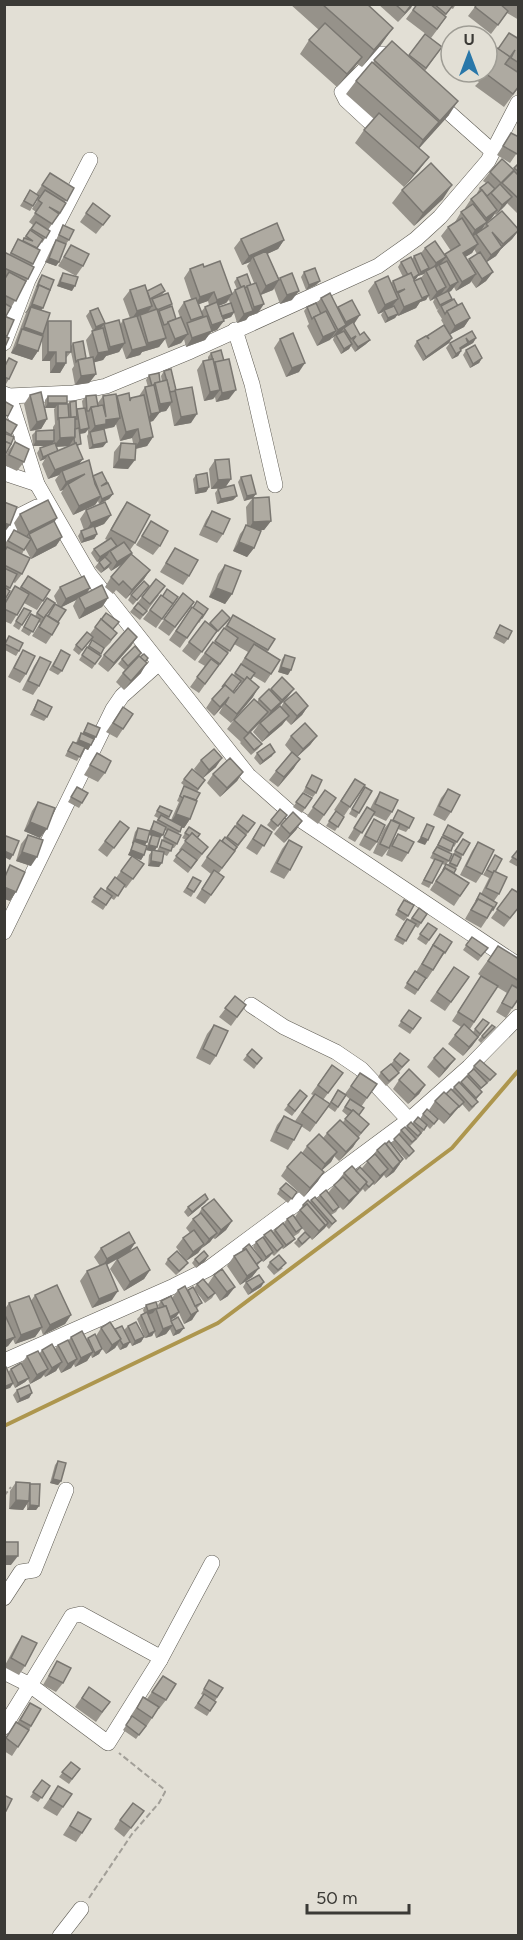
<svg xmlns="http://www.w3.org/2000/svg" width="523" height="1940" font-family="Figtree,sans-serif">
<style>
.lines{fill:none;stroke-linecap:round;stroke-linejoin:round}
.stream{stroke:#ad964e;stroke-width:4}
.minor-casing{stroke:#5e5b53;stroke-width:16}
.path{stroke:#a29f98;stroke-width:2;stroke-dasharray:6 3;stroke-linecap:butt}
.minor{stroke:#fff;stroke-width:15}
.wall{fill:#96928a;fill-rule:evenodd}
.shaded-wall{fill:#7a7771}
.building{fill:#aeaaa1;stroke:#7a7771;stroke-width:1.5}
</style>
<rect width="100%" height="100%" fill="#e2dfd5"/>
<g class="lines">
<polyline class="stream" points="4,1426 218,1323 452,1148 518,1071"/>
<g class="minor-casing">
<g id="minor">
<polyline points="436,101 492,151"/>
<polyline points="386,137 346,100 342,92 380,54 386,54 392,60"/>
<polyline points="235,330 252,384 275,485"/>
<polyline points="4,343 28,280 90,160"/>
<polyline points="4,394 9,396 73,393 106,386 191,351 378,266 416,239 440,217 488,161 518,103"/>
<polyline points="9,396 37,484 89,574 248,775 292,814 518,965"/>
<polyline points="4,473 37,484"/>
<polyline points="4,539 15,518 37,507"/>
<polyline points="4,932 113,709 122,696 159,663"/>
<polyline points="251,1005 284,1027 336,1052 361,1069 409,1120"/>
<polyline points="4,1361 174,1286 208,1269 409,1120 469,1067 518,1017"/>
<polyline points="4,1598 21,1572 34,1570 66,1490"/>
<polyline points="160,1660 212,1563"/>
<polyline points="4,1672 30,1685 72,1616 81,1614 158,1656 160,1660 108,1743 30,1685 4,1727"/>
<polyline points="60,1936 81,1909"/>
</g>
</g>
<g class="path">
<polyline points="4,1496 11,1487"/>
<polyline points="89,1898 132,1834 159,1803 165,1792 165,1790 119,1753"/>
</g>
<use href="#minor" class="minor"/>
</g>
<g class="wall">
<polygon points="290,4 367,4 381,45 362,67 357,64 337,87 300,54 309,40 319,30"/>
<polygon points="378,4 413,4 398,22"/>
<polygon points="417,4 456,4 453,9 451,8 445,16 440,26 431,38 406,19"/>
<polygon points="477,4 519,4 519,20 507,13 491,34 468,16"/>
<polygon points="425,34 442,47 425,71 449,115 419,148 429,157 419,170 404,187 355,143 364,130 374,119 346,94 356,81 392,41 409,56"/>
<polygon points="519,39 519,70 517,72 519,87 504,107 475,86 479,82 465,72 487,72 487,41 498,49"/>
<polygon points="511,133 519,150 510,163 497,155"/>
<path d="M519 163V212L517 213 507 203 496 215 495 214 491 219 486 223 481 231 486 224 519 230 512 239 501 249 496 256 486 262 493 272 486 281 476 288 471 281 470 283 456 291 454 287 451 291 448 292 452 299 450 301 470 318 464 327 450 334 449 343 423 361 414 346 417 341 427 336 444 325 441 320 442 319 437 311 439 308 437 310 433 302 435 298 430 301 428 296 426 300 420 302 416 308 398 316 397 315 395 318 385 323 381 315 383 312 378 314 368 291 375 282 391 283 393 281 403 277 398 267 401 262 412 259 414 256 421 253 425 248 444 255 451 251 441 236 448 227 455 222 461 212 466 209 465 208 471 199 478 194 477 193 480 188 486 183 483 181 490 172 513 170ZM474 249 477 254 469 259 468 261 465 257 472 253ZM424 274 420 279 414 281V280L418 276Z"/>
<polygon points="50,173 74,188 65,202 66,203 48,230 50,231 42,243 41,242 37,248 33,264 28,279 6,316 14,320 6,337 4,349 4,255 9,255 18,239 22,241 33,225 29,222 36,212 32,209 40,197 39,196 30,211 20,206 30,190 36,194"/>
<polygon points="402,190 443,199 414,226 392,203"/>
<polygon points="93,203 110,216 96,234 80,222"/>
<polygon points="63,225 69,240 66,244 59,262 56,266 45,262 53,245 56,240 61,242 56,240"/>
<path d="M241 239 284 240 278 249 267 254 279 279 280 278 292 300 280 304 274 288 273 290 261 295 258 313 249 316 246 320 237 323 234 313 231 317 223 320 217 330 211 332 205 340 186 347 184 339 181 343 168 348 165 339 159 347 142 352 140 355 126 359 122 347 119 352 106 356 103 360 94 362 96 374 89 383 75 385 72 369 74 366 71 352 66 358V363L60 373H50V361H42V339L38 351 32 360 11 353 34 292 39 279 42 275 41 310 46 324 48 321 71 346 73 343 86 358H90L86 340 93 331 86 316 90 311 104 324 120 325 123 320 130 318 123 299 130 290 147 291H165L162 295 172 304 170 307 176 319 180 317 178 311 184 302 191 299 184 278 190 269 204 267 232 293 235 290 237 289 234 282 237 278 251 285 254 283 247 266 250 262 242 265 234 248ZM229 300 230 303 219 307 218 306 226 303ZM208 301 209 305 205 307 201 312 199 304Z"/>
<polygon points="71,245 83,266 76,276 58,266"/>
<polygon points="304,272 320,281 316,285 306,290 301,277"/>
<polygon points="63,273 72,291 57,286 60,278"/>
<polygon points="321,298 337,308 338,307 354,324 360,335 370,340 366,344 355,352 351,346 349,349 341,354 333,340 334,337 317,346 307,326 309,324 304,311 307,307 316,304"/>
<polygon points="476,338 473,343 461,350 461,351 458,356 452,359 446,348 450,343"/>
<polygon points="280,339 299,372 286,377 274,348"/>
<polygon points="466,350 482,358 479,363 470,368 463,355"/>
<polygon points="211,353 229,399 216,402 215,397 213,399 204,401 197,370 203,361 208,360 208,357"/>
<polygon points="9,358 9,379 6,384 4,383 4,365"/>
<path d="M164 371 176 390 191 423 174 426 170 405 166 411 160 412 153 421 150 422 153 437 147 446 136 449 128 469 113 468 114 452 121 443H133L132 438 120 441 116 424 114 427 102 430 103 447 89 449 87 436 88 434V430L85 433 80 434 78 448 79 464 93 476 107 482 105 484 113 494 109 499 99 504 98 501 95 505 73 515 61 493 63 490 60 491 55 480 59 475 48 479 42 464 45 459 40 461 37 453 40 448 46 446H33L32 435 36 431 53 430V427L55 424 54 409 55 408H45L47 419 41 429 30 431 24 404 30 395 45 408V400L48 396 67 403 66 404H68L70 402 76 411 77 409H83L82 401 86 396 97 404 103 396 116 398 117 396 130 399 139 396 145 387H148L146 380 149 375 160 382H162L161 376ZM69 446 58 451 56 447Z"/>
<polygon points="15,442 24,462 17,471 4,465 4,459 8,451"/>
<polygon points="215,460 231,479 225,487 237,496 233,500 217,504 215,493 218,489 220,488 211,489 209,469"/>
<polygon points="196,475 209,487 206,492 195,494 193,479"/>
<polygon points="241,477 253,498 271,521 264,530 259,530 254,548 247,557 233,551 240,534 247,525 246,507 252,499 244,501 238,482"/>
<polygon points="127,502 135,543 130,550 127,559 150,570 144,579 126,599 116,590 113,594 105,587 111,577 124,563 111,571 108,567 101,573 95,567 99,562 105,557 97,562 91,553 94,549 107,540 105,539 120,512"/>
<polygon points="86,510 111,515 104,524 94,528 97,534 94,539 81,543 78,536 81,531 84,530 80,519"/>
<polygon points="212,511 223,534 217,543 199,535 206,520"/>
<polygon points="20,514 57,518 54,522 62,537 56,546 31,559 25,548 22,554 22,574 15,583 13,582 9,590 4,601 4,545 14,530 18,532 14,523"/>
<polygon points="151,521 160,546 153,555 136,545"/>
<polygon points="175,548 189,576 183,585 160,572"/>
<polygon points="225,565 232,594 225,604 209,597 218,574"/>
<polygon points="28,576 50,590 37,610 24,603 11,624 4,621 4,602 15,586 19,589"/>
<polygon points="149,586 133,605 128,600 131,595"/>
<polygon points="60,587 90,588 87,593 108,598 102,607 79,619 73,606 76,600 61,607 58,622 52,635 46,644 32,636 40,623 39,622 29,636 21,631 28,619 35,616 47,598 46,616 48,616 58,606 54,596"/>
<polygon points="183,593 194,602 169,636 158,628"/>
<polygon points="159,595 140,620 130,612 142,597"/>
<polygon points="161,595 162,597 178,597 156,628 143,619"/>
<polygon points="192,607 208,609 199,623 198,622 180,648 169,640"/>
<polygon points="24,608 22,625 19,630 13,626"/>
<polygon points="222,610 230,618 227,623 214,635 195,661 182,651 189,642 209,624"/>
<polygon points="106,613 114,630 111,642 104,649 100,655 101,656 92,669 79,660 92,640 96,643 91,639 79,655 73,650 76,645 90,634"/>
<path d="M233 615 275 639 267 652 271 674 265 683 253 676 250 680 253 697 231 723 219 713 223 706 214 716 206 708 212 699 234 675 248 652 234 644 199 693 190 687 205 666 198 662 213 642 214 643ZM240 683 241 684 234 693 233 692Z"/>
<polygon points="500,625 508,639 504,644 493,638"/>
<polygon points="9,636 19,651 16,656 5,650 4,644"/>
<polygon points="137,637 131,646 108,672 98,664 104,655"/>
<polygon points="23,650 26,674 20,683 8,677 17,660"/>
<polygon points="61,650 62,671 58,675 49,670"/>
<polygon points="141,653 139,656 141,673 124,690 116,682 125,670 118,664 122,659"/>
<polygon points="285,655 288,675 278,672 282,659"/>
<polygon points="40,657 39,686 33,695 22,690 34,666"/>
<polygon points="282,677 294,689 287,698 276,709 281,707 284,702 308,706 302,715 291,725 286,720 282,725 262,742 253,732 259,724 251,732 262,744 258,749 251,755 240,743 241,742 227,729 234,720 257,702 259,699 270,690"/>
<polygon points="38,700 47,717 44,721 30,715"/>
<polygon points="123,707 133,714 117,738 106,732"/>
<polygon points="88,723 92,742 91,745 88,750 84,748 77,761 65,756 70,746 73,742 76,743 78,738 81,733 82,734"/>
<polygon points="291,736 317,736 310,745 297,757 294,768 278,787 269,780 291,752 285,745"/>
<polygon points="97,753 105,773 98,782 84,775"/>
<polygon points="257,753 272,756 260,765 254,758"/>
<path d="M201 760 216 767 203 778 205 780 197 792 196 800 190 819 184 828H182L178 834 177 844 174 848H172L167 856 163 854 159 867 148 866 149 855 152 851 146 850 149 840 151 836 149 835 145 845 144 855 141 860 135 858 144 864 126 888 124 887 114 900 111 898 103 910 91 902 101 888 105 891 115 877 116 878 132 856 128 855 133 844 132 843 135 832 138 828 149 831 154 821 156 822 158 818 154 816 160 806 172 811 168 819 171 820 179 802 177 801 184 786 186 787 181 783 192 769 199 775 194 769ZM165 830 167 831 157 851 155 850 157 847 159 839Z"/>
<polygon points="243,772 237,781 220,797 207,783 213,774"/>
<polygon points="312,775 316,793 313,797 303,792"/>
<polygon points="355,779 350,807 344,816 334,810"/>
<polygon points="77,787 82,803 79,808 68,802"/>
<polygon points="365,787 359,813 356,818 349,814"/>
<polygon points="448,789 451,812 445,821 433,815 441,798"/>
<polygon points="325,790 336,798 318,824 307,816"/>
<polygon points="380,792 392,812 386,821 373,815 355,842 348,838 367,807 370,809 374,801"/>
<polygon points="303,793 312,798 302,813 293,807"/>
<polygon points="38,802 40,838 24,831 32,811"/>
<polygon points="280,809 287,815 274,831 267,825"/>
<polygon points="398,810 409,828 406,832 398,829 389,848 382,857 373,853 384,829 391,820 392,821"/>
<polygon points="336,811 344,817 335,831 326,826"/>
<polygon points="243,815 255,823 219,873 224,877 205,904 196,898 211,874 201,866 207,857 222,841 226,838"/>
<polygon points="374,819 377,842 370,851 359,845 368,828"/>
<polygon points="302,821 296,830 284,843 274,834 281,825"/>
<polygon points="261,825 272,832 257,855 246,848"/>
<polygon points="448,825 457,842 454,847 453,846 449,853 449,861 445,865 442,864 429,888 421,884 434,860 430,858"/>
<polygon points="189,827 197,838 208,847 188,873 173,861 180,851 179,850 186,840 182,838"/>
<polygon points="398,834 408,853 402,862 386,855 391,843"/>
<polygon points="28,835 31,866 16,861 21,844"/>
<polygon points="122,837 107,857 98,850 105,841"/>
<polygon points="463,839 470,843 461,858 454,873 469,883 454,906 430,890 446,864 448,865 452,856"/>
<polygon points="289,840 290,870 284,879 270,872 282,849"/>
<polygon points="478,842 482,874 476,883 460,875 472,851"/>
<polygon points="517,851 519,852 518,867 509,862"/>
<polygon points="495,855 495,872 499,894 494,901 493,910 481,928 465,919 477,898 480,893 481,894 489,878 483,875"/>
<polygon points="193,877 201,881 191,897 183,892"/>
<polygon points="512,889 519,907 504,927 491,918"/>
<polygon points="401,905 408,916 404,921 395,915"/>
<polygon points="419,908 427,914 418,928 415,926 403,945 394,940 404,923 410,920"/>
<polygon points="428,923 437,929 426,945 417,939"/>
<polygon points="440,934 452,942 427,979 426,979 415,995 404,988 415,971 416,972"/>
<polygon points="472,937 488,948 478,961 463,950"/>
<polygon points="498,946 519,959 519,1000 517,1000 506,1018 496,1012 507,993 497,987 470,1029 473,1032 483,1019 489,1023 472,1046 463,1056 448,1044 461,1027 452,1021 481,976 478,974"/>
<polygon points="454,967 469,977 445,1011 430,1001"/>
<polygon points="235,996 246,1005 231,1026 219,1017"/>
<polygon points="409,1010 421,1018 410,1034 398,1026"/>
<polygon points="214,1025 216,1056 210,1065 196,1058 207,1034"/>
<polygon points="495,1027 481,1043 478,1040 482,1036"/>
<polygon points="247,1055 262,1058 254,1069 243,1060"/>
<polygon points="434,1058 455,1059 448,1068 439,1078 427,1067"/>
<polygon points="394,1060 409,1060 399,1072 395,1068 399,1073 396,1077 386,1086 378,1077 381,1072 391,1064"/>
<polygon points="332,1065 343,1073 323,1100 329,1104 338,1090 345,1094 360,1073 377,1084 361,1107 359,1115 369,1124 358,1138 353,1147 339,1161 334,1156 331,1162 322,1170 318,1181 304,1197 281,1176 287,1167 302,1153 307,1146 323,1138 327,1133 343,1122 348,1116 342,1111 350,1099 352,1101 346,1096 335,1112 328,1107 310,1132 301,1126 294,1140 288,1150 270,1141 277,1125 284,1116 295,1121 313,1095 311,1094"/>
<polygon points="474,1066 492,1079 480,1090 482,1092 476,1100 475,1106 469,1112 462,1104 444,1124 429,1110 435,1101 446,1094 460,1083 471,1071"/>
<polygon points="399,1080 425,1085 419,1094 408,1104 393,1089"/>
<polygon points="300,1090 307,1096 292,1116 284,1110"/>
<polygon points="423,1114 435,1123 430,1129 427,1126 418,1138 410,1146 414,1151 406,1160 392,1144 400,1164 394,1172 386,1178 384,1175 374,1185 373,1184 365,1192 363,1189 351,1202 343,1210 336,1203 339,1207 336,1212 331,1215 336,1221 329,1229 326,1226 312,1240 302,1228 299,1233 293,1237 295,1239 291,1243 283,1249 282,1248 274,1256 272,1254 269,1257 263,1262 253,1247 256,1242 263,1237 264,1235 273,1232 275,1230 290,1233 284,1224 287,1219 295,1217 303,1205 310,1202 311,1200 317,1199 320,1195 328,1193 344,1173 362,1168 377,1150 386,1144 391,1144 398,1135 401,1130 406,1128 407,1126 412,1124 418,1117 420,1119"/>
<polygon points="280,1189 297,1192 288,1203 277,1194"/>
<polygon points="208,1199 205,1203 188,1217 184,1212 188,1207"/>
<polygon points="202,1208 232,1221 226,1230 215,1239 213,1238 210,1242 202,1248 198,1253 186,1261 185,1267 176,1275 165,1264 168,1259 185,1260 176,1247 183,1238 190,1233 186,1228 193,1219 198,1215"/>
<polygon points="310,1237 306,1242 299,1248 294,1243 298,1239"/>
<polygon points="135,1243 129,1252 150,1270 144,1279 124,1291 110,1269 117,1259 123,1256 107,1265 112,1300 92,1308 80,1281 87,1271 100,1266 94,1257 101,1248"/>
<polygon points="243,1249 262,1260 257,1266 259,1268 252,1277 240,1285 227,1266 234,1256 242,1251"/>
<polygon points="195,1259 205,1261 196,1268 192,1263"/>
<polygon points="270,1262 283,1268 274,1275 267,1267"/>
<polygon points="222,1269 228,1296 220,1301 215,1293 212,1298 205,1303 194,1289 202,1303 197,1308 192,1320 184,1324 179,1313 176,1317 171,1319 180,1333 173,1336 170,1329 166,1334 156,1338 154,1332 152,1336 145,1338 137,1319 141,1315 144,1313 143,1310 146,1305 159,1308 158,1305 161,1301 172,1298 178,1290 188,1290 194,1288 197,1284 208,1284 214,1275"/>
<polygon points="246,1282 264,1282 261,1287 248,1295 243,1287"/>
<polygon points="35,1295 71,1315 65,1324 43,1335 41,1329 35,1337 15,1344 13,1339 8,1346 4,1348 4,1310 9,1303 31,1301"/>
<polygon points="110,1322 127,1347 120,1350 117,1345 115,1348 106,1354 101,1347 102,1349 99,1354 92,1358 91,1355 87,1361 75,1367 74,1364 71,1368 61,1373 58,1367 56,1371 45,1377 44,1375 41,1378 30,1384 28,1379 25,1382 15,1388 13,1384 10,1388 8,1372 11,1369 21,1364 27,1356 39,1354 42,1350 55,1349 58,1345 68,1341 71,1337 87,1339 88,1338 96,1336 101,1328"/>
<polygon points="128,1326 144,1337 141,1342 132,1346 124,1330"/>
<polygon points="17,1390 32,1393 29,1398 17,1403 13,1395"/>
<polygon points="58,1461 61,1481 58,1485 50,1483 55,1465"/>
<polygon points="16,1482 30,1483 39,1506 36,1510 27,1510 27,1504 23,1510 9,1509 10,1491"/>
<polygon points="22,1636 25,1666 19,1675 4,1667 16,1645"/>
<polygon points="57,1661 63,1683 56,1692 43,1685"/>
<polygon points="163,1676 166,1700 159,1709 158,1709 146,1727 145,1726 136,1739 123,1730 131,1718 130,1717 143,1697 147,1699"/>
<polygon points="209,1680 223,1688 215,1701 216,1702 207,1716 194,1708 203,1695 201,1694"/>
<polygon points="89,1687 110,1702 96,1722 75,1707"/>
<polygon points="30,1703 41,1709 29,1730 12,1756 4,1751 4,1740 16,1722 17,1723"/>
<polygon points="71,1762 80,1769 69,1784 59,1777"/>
<polygon points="42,1780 50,1786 38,1802 30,1797"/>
<polygon points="58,1786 63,1807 57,1816 43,1808"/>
<polygon points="144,1811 124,1837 114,1829 120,1820"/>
<polygon points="78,1812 82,1833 76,1842 63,1835"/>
</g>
<g class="shaded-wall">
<polygon points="412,4 413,4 411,8 398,22"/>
<polygon points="393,28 381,45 362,67 374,50"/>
<polygon points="362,57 353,70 337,87 347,74"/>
<polygon points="458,101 449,115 414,154 423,140"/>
<polygon points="429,157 419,170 404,187 414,174"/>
<polygon points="452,185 443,199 414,226 423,213"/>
<polygon points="512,197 505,206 496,215 502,205"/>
<polygon points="497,210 491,219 486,223 481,231 469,239 475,230 481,226 486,218"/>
<polygon points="519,230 512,239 501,249 496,256 484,264 491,255 499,249 503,244"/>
<polygon points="284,240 278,249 254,260 253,257 250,262 242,265 249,256"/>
<polygon points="478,244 472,253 457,262 463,253"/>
<polygon points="446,257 439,266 439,265 436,268 430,273 436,263"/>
<polygon points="49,258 59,262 56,266 45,262"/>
<polygon points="429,268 426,272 426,271 424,274 418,276 416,279 407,284 410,279 419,274 421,272"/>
<polygon points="493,272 486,281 476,288 482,279"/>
<polygon points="476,274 470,283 456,291 462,282"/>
<polygon points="279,280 273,290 260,295 266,286"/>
<polygon points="320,281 316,285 306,290 309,285"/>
<polygon points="60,282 75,286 72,291 57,286"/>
<polygon points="458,282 451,291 443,295 450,286"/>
<polygon points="446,287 440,296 430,301 437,292"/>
<polygon points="299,291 292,300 280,304 287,295"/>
<polygon points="214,292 208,301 194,306 200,297"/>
<polygon points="232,294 226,303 211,309 217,300"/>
<polygon points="429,295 426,300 420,302 416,308 398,316 404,307"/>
<polygon points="398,299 391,308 384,310 383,312 378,314 385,305"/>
<polygon points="32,304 43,308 36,317 31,307 26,313 25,313"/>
<polygon points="264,304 258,313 249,316 246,320 237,323 244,314 252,311 254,307"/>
<polygon points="152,306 146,315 140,315 137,318 131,320 137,311"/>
<polygon points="234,312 231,317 217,322 220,317"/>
<polygon points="398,314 395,318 385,323 388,318"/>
<polygon points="360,315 354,324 344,328 340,334 336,335 331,339 338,330 343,327 346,322"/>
<polygon points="470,318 464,327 449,335 455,326"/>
<polygon points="224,321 217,330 211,332 205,340 186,347 192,338 206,333 212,325"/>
<polygon points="105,323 101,328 93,331 96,327"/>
<polygon points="24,327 43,334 37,343 21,331"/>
<polygon points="336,331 330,340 317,346 323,337"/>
<polygon points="188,334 181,343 168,348 175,339"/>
<polygon points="166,338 159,347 142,352 140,355 126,359 132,350 146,346 148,343"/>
<polygon points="452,338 449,343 423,361 426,357"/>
<polygon points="476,338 473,343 456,352 460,348"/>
<polygon points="370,340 366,344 355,352 358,347"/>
<polygon points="125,343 119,352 106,356 103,360 92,363 98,353 107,351 110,347"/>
<polygon points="17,344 38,351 32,360 11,353"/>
<polygon points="352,344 349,349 341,354 344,349"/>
<polygon points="461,351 458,356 452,359 456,354"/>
<polygon points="48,352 56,352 50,361 42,361"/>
<polygon points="482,358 479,363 470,368 473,364"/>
<polygon points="56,363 66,363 60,373 50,373"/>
<polygon points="305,363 299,372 286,377 292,368"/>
<polygon points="96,374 89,383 75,385 81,376"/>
<polygon points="220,390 213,399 204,401 210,392"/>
<polygon points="236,390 229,399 216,402 222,393"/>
<polygon points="172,402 166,411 160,412 153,421 144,423 151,414 154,413 160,404"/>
<polygon points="48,403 67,403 64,408 58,404 55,408 45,408"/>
<polygon points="197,414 191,423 174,426 181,417"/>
<polygon points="120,418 114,427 102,429 100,433 90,432 95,426 106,420"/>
<polygon points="47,419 41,429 30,431 37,422"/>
<polygon points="89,428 85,433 77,434 80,430"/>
<polygon points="138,429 132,438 120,441 126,432"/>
<polygon points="75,437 69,446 53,447 60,438"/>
<polygon points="153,437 147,446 134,449 140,440"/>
<polygon points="36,441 54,441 51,446 33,446"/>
<polygon points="107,442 103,447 89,449 93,445"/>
<polygon points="48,455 45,459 40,461 43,457"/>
<polygon points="83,459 76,468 62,471 59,475 48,479 55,470"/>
<polygon points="119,459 135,460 128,469 113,468"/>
<polygon points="85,474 68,484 63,490 60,491 66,482"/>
<polygon points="231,479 225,488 211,489 218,480"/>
<polygon points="209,487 206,492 195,494 198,489"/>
<polygon points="113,494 109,499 99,504 102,499"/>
<polygon points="256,494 253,498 244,501 247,496"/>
<polygon points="101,496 95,505 73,515 79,506"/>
<polygon points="237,496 233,500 217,504 221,499"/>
<polygon points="111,515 104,524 85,532 91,523"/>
<polygon points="57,518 51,527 29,534 25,540 23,541 29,532"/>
<polygon points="271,521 264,530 247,531 253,522"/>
<polygon points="4,523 10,525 4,533"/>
<polygon points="97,534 94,539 81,543 84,539"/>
<polygon points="62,537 56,546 31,559 37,550"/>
<polygon points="239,542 254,548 247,557 233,551"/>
<polygon points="110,551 107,556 97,562 100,557"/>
<polygon points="132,553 125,562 111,571 117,562"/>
<polygon points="111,563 108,568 101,573 104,569"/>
<polygon points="150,570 144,579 126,599 132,590"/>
<polygon points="90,588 84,597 79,597 76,600 60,608 66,599"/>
<polygon points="216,588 232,594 225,604 209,597"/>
<polygon points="108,598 102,607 79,619 85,609"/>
<polygon points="137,637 131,646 108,672 114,663"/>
<polygon points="147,663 141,673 124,690 131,681"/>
<polygon points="281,667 291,670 288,675 278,672"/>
<polygon points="259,687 253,697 231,723 237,714"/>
<polygon points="294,689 287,698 264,721 271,711"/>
<polygon points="229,697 223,706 214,716 220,707"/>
<polygon points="308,706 302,715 291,725 297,716"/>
<polygon points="268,712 261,721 244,739 248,733"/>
<polygon points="289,716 282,725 262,742 269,733"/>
<polygon points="84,732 96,737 93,742 81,737"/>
<polygon points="317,736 310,745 296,758 303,749"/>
<polygon points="79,740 91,745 88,750 75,744"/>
<polygon points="275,752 272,756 260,765 263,761"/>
<polygon points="222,758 216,767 202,779 209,770"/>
<polygon points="300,759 294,768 278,787 284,777"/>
<polygon points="243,772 237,781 220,797 227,788"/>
<polygon points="176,814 190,819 184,828 170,823"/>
<polygon points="302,821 296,830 284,843 290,834"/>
<polygon points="30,822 47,829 40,838 24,831"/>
<polygon points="151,830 163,835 159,839 148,834"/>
<polygon points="421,837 428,840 425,845 417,842"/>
<polygon points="135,839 147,842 144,847 134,841 133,844 132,843"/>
<polygon points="149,845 157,847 154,852 146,850"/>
<polygon points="131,850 144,855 141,860 128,855"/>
<polygon points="4,851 13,855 10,860 4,857"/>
<polygon points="22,852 37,857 31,866 16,861"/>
<polygon points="151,861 162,863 159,867 148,866"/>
<polygon points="4,887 16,892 10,901 4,899"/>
<polygon points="489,1023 472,1046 463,1056 469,1047"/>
<polygon points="455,1059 448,1068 439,1078 445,1069"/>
<polygon points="425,1085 419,1094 408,1104 415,1095"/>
<polygon points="459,1106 452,1115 444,1124 450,1115"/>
<polygon points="359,1138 353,1147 339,1161 346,1152"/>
<polygon points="337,1152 331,1162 319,1173 325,1164"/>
<polygon points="403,1159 394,1172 386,1178 393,1169"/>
<polygon points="388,1169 381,1178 374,1185 380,1176"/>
<polygon points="324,1172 318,1181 304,1197 310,1188"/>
<polygon points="367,1182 351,1202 343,1210 349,1201"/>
<polygon points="208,1199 205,1203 188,1217 192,1212"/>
<polygon points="232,1221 226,1230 215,1239 221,1230"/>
<polygon points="328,1223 325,1228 312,1240 319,1231"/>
<polygon points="217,1233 210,1242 202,1248 209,1239"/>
<polygon points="295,1239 291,1243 283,1249 286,1245"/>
<polygon points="135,1243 129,1252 101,1268 107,1259"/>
<polygon points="204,1244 198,1253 186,1261 193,1252"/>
<polygon points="273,1252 269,1257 263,1262 266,1257"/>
<polygon points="208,1256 205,1261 196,1268 199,1264"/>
<polygon points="259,1268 252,1277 240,1285 247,1276"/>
<polygon points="150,1270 144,1279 124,1291 130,1282"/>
<polygon points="264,1282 261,1287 248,1295 252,1290"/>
<polygon points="235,1287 228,1296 220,1301 227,1292"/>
<polygon points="118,1291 112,1300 92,1308 99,1299"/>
<polygon points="156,1309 153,1313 145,1316 148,1311"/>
<polygon points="198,1311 192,1320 184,1324 191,1315"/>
<polygon points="179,1312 176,1317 166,1322 169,1317"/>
<polygon points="71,1315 65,1324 43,1335 50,1325"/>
<polygon points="173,1325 166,1334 156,1338 163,1329"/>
<polygon points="42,1327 35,1337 15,1344 21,1335"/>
<polygon points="184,1328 180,1333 173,1336 176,1331"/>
<polygon points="155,1331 152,1336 145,1338 149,1334"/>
<polygon points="15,1337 8,1346 4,1348 4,1341"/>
<polygon points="144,1337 141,1342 132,1346 135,1341"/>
<polygon points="121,1339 115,1348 106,1354 112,1345"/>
<polygon points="130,1342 127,1347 120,1350 123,1345"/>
<polygon points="102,1349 99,1354 92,1358 95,1353"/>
<polygon points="93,1352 87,1361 75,1367 81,1358"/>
<polygon points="77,1359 71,1368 61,1373 68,1364"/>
<polygon points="62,1362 56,1371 45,1377 52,1368"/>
<polygon points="48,1369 41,1378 30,1384 37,1375"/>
<polygon points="29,1378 25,1382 15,1388 18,1383"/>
<polygon points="13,1383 10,1388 4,1390 4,1387"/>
<polygon points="32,1393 29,1398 17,1403 20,1399"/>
<polygon points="53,1479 61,1481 58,1485 50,1483"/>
<polygon points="16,1500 29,1501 23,1510 9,1509"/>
<polygon points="30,1505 39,1506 36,1510 27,1510"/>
<polygon points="4,1556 18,1556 11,1565 4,1565"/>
</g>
<g class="building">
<polygon points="322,4 367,4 393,28 374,50"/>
<polygon points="395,4 412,4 405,13"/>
<polygon points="417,4 430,4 446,17 437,29 413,10"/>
<polygon points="434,4 454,4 446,14"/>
<polygon points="477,4 500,4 508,11 498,25 475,7"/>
<polygon points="325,23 362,57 347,74 309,40"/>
<polygon points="509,33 519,39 519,63 511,58 515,50 508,60 510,57 498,49"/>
<polygon points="425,34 442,47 426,68 409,55"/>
<polygon points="392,41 458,101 440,121 374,60"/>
<polygon points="487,41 510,57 505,64 519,73 519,86 513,94 485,73 487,72 488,69 487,68"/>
<polygon points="372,62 439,122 423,140 356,81"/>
<polygon points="379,113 429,157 414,174 364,130"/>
<polygon points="511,133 519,137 519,150 517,154 503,146"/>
<polygon points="502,159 514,170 501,183 490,172"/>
<polygon points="431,163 452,185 423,213 402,190"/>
<polygon points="519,163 519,172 514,168"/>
<polygon points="514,171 519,176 519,199 502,183"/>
<polygon points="50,173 74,188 67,201 42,185"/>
<polygon points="488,182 495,189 487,196 480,188"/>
<polygon points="500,184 512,197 502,205 491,193"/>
<polygon points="30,190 39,196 33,206 24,201"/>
<polygon points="45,190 66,203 60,213 49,207 59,214 52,224 35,213 42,203 38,200"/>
<polygon points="482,190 497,210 486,218 471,199"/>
<polygon points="93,203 110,216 103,225 86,213"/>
<polygon points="473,204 487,222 475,230 461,212"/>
<polygon points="502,211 519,230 503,244 492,232 502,247 491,255 476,234 488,226 486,224"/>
<polygon points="462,218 478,244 463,253 476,274 462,282 445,254 460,245 448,227"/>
<polygon points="36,222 50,231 46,238 31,229"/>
<polygon points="277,223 284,240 249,256 241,239"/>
<polygon points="63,225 74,230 69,240 59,235"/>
<polygon points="30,230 43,239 37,248 23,241 24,238 33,241 26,236"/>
<polygon points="18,239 40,250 33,264 11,253"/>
<polygon points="56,240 66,244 59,262 49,258"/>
<polygon points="435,241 446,257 436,263 425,248"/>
<polygon points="71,245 89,254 83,266 64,257"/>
<polygon points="266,251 279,280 266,286 253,257"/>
<polygon points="480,252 493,272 482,279 469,259"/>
<polygon points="6,253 34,267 28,279 4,268 4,255"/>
<polygon points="421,253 429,268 421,272 414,256"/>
<polygon points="411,257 419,274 413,278 411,273 408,275 401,262"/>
<polygon points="220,261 232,294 217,300 214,292 200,297 190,269 203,264 204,267"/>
<polygon points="447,261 458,282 450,286 439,265"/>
<polygon points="435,266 446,287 437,292 426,271"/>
<polygon points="315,268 320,281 309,285 304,272"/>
<polygon points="9,272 26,281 16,301 4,295 4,280"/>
<polygon points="63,273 78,277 75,286 60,282"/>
<polygon points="292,273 299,291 287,295 280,278"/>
<polygon points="411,273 423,299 404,307 398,293 405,289 397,292 393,281"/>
<polygon points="247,274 251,285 244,288 244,286 241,287 237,278"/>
<polygon points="42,275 54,280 50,290 39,285 37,287"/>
<polygon points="388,276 398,299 385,305 375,282"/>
<polygon points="421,278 429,295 422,298 414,281"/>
<polygon points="256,283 264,304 254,307 247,286"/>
<polygon points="161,284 165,291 150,299 147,291"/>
<polygon points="39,285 50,290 43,308 32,304"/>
<polygon points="145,285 152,306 137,311 130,290"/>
<polygon points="244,286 253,311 244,314 235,290"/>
<polygon points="448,291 452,299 440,305 436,297"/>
<polygon points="168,293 172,304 157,310 152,299"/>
<polygon points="330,293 346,325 338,330 321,298"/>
<polygon points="196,298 203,316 191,320 184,302"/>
<polygon points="454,299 458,306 447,311 445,314 441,306"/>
<polygon points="352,300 360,315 346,322 338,307"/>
<polygon points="217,302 224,321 212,325 205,307"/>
<polygon points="4,303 11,307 6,316 4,316"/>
<polygon points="231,303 234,312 222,316 219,307"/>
<polygon points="316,303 321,314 314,317 312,319 307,307"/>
<polygon points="462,303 470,318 455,326 447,311"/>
<polygon points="172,306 176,319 168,322 167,324 164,325 159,311"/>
<polygon points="394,306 398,314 388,318 384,310"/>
<polygon points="31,307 50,313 43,334 24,327"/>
<polygon points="98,308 105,323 96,327 90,311"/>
<polygon points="157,309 166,338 148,343 140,315"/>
<polygon points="326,311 336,331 323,337 314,317"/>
<polygon points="4,316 14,320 7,336 4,335"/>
<polygon points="137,316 147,346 132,350 123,320"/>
<polygon points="207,316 212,331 192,338 187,323"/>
<polygon points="181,317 188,334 175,339 168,322"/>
<polygon points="119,320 125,343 110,347 104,324"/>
<polygon points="48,321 71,321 71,352 66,352 66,363 56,363 56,352 48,352"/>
<polygon points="353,322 360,335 364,332 370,340 358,347 353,340 356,336 351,339 344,328"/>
<polygon points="444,325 452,338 426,357 417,341 426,336 429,339 427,336"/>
<polygon points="103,328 109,351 98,353 92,331"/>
<polygon points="22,329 43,336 38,351 17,344"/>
<polygon points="344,331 352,344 344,349 336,335"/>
<polygon points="472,331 476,338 469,342 466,338 468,343 460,348 461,351 456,354 450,343"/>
<polygon points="293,333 305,363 292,368 280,339"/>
<polygon points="4,336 9,338 4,349"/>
<polygon points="83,341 86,358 78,360 76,362 73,343"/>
<polygon points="475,345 482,358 473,364 466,350"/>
<polygon points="221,350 224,361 215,362 214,364 211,353"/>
<polygon points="93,357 96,374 81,376 78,360"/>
<polygon points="9,358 17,362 9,379 4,377 4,368"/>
<polygon points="213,359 220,390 210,392 203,361"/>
<polygon points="229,359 236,390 222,393 215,362"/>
<polygon points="171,369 176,390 175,391 170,392 164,371"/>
<polygon points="159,373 160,382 155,383 153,386 152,386 149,375"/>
<polygon points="167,380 172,402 160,404 155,383"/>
<polygon points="154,385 160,412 151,414 145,387"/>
<polygon points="192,387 197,414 181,417 175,390"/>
<polygon points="41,392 47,419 37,422 30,395"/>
<polygon points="129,393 130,401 131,398 144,395 153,437 140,440 138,429 126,432 117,396"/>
<polygon points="116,394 120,418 106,420 106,424 95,426 91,407 103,405 106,417 103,396"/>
<polygon points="96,395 98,406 91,407 89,411 87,411 86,396"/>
<rect x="48" y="396" width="19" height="7"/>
<polygon points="4,401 13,406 8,416 4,415"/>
<polygon points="76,401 77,419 75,419 75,417 71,418 70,402"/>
<polygon points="58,404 68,404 69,418 59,418 58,419"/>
<polygon points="85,408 89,428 80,430 77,409"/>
<polygon points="75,417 75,437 60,438 59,418"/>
<polygon points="4,418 17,425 11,435 4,431"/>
<polygon points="79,428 81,444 77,445 76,443 75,444 74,439 75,437 75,429"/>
<polygon points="104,429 107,442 93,445 90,432"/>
<polygon points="54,430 54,441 36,441 36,431"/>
<polygon points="4,433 14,437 11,444 4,441"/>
<polygon points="4,441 11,444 5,455 4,455"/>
<polygon points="15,442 29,449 24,462 9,455"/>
<polygon points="55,443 58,451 43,457 40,448"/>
<polygon points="76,443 83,459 55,470 48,455"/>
<polygon points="121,443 136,444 135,460 119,459"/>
<polygon points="229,459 231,479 218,480 215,460"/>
<polygon points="89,460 95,484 101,496 79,506 68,484 85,474 66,482 62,471"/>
<polygon points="102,472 107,482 101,486 108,483 113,494 102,499 93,476"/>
<polygon points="207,473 209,487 198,489 196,475"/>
<polygon points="251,475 256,494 247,496 241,477"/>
<polygon points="234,485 237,496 221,499 218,489"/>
<polygon points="269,497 271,521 253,522 253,498"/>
<polygon points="48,500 57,518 29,532 20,514"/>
<polygon points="4,502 17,507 10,525 4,523"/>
<polygon points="105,502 111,515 91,523 86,510"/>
<polygon points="127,502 150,515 135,543 111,530"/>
<polygon points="212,511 230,519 223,534 205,526"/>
<polygon points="54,521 62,537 37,550 29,534"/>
<polygon points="151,521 168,531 160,546 142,536"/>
<polygon points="246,525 261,531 254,548 239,542"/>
<polygon points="94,526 97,534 84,539 81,531"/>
<polygon points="14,530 31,539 24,550 8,541"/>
<polygon points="111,538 117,546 100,557 94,549"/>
<polygon points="124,542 132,553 117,562 110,551"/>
<polygon points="7,547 30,558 22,574 4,565 4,552"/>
<polygon points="175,548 198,560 189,576 166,563"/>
<polygon points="131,554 150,570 132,590 123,581 119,585 111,577"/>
<polygon points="105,557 111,563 104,569 99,562"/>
<polygon points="225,565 241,571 232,594 216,588"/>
<polygon points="4,568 17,574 10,588 4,585"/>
<polygon points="28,576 50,590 43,601 21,587"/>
<polygon points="84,576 90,588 66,599 60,587"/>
<polygon points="156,579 165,586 150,604 142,597"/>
<polygon points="144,581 149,586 137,600 131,595"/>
<polygon points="102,585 108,598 85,609 79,597"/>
<polygon points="15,586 29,594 17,615 4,609 4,605"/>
<polygon points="4,587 10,591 4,601"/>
<polygon points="167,589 178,597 173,604 162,597"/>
<polygon points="183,593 194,602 175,627 164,619"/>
<polygon points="161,595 173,604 162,619 150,610"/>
<polygon points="47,598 55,603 44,618 37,613"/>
<polygon points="197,601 208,609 202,618 201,618 203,615 193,608"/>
<polygon points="138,603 147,611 143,615 134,608"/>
<polygon points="55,604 66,610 58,622 48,616"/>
<polygon points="192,607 203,615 187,638 176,631"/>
<polygon points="24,608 31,611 22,625 16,621"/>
<polygon points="222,610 230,618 218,631 210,623"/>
<polygon points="106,613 119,622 113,629 101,619 100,621"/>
<polygon points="31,614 40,619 33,632 24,627"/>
<polygon points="46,615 59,623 52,635 39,627"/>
<polygon points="233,615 275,639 268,650 227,626"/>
<polygon points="101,619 117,633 111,640 95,627"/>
<polygon points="205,621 217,631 202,652 189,642"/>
<polygon points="500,625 512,631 508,639 496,633"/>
<polygon points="128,628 137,637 114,663 104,655"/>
<polygon points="224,628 238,638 230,651 215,641"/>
<polygon points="87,632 93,637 82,650 76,645"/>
<polygon points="9,636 23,643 19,651 5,644"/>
<polygon points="92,640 104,648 101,654 89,646"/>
<polygon points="213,642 228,653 220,664 205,653"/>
<polygon points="254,644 280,660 271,674 245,658"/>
<polygon points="135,646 141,653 128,666 122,659"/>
<polygon points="87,647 101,656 95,664 82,655"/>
<polygon points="23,650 35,656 26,674 14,668"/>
<polygon points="61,650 70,655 62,671 53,666"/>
<polygon points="144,654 148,658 145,662 140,657"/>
<polygon points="285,655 295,658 291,670 281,667"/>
<polygon points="139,656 147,663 131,681 123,673"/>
<polygon points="40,657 51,662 39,686 28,681"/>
<polygon points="211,659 219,665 205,684 197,677"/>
<polygon points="241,664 255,673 250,680 247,677 245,680 235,673"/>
<polygon points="232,674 241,681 233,692 225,685 222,687"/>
<polygon points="247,677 259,687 237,714 225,704 229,697 220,707 212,699 225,685 234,693"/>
<polygon points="282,677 294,689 282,700 271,689"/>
<polygon points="269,689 281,702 271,711 259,699"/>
<polygon points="296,692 308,706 297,716 284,702"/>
<polygon points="254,699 268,712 248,733 234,720"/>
<polygon points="38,700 52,707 47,717 34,710"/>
<polygon points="280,706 289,716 269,733 260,723"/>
<polygon points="123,707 133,714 123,729 113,723"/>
<polygon points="88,723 100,728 96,737 84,732"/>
<polygon points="305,723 317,736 303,749 291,736"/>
<polygon points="250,732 262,744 254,750 244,738"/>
<polygon points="81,733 94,739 91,745 79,740"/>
<polygon points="73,742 85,747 80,757 68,751"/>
<polygon points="270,744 275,752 263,761 257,753"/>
<polygon points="214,749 222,758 209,770 201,760"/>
<polygon points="292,752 300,759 284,777 276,771"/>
<polygon points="97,753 111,761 105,773 90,765"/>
<polygon points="230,758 243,772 227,788 213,774"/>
<polygon points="192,769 205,780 198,789 184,779"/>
<polygon points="312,775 322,780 316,793 306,787"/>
<polygon points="355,779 365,785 350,807 341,801"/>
<polygon points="184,786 200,793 196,800 184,796 183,798 180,796"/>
<polygon points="77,787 88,793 82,803 71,797"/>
<polygon points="365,787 372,791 359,813 352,809"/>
<polygon points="448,789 460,795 451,812 439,806"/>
<polygon points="325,790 336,798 324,815 313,807"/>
<polygon points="380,792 398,800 392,812 375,804"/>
<polygon points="303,793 312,798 305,808 296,802"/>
<polygon points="184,796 197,801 190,819 176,814"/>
<polygon points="38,802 55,808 47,829 30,822"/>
<polygon points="160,806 172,811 169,817 157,811"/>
<polygon points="367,807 375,812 362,833 354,828"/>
<polygon points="280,809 287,815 278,826 271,820"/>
<polygon points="398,810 414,818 409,828 393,820"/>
<polygon points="336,811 344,817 338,827 329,821"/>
<polygon points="293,812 302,821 290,834 281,825"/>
<polygon points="161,815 182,826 180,832 158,820"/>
<polygon points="243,815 255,823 248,832 237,823"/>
<polygon points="374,819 385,825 377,842 365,836"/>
<polygon points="391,820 400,824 389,848 380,844"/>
<polygon points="120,821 129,828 114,848 105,841"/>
<polygon points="154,821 166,827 163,835 151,830"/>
<polygon points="427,824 434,827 428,840 421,837"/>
<polygon points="261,825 272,832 264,846 253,839"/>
<polygon points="448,825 463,833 457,842 443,835"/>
<polygon points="235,826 246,835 238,845 227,837"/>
<polygon points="189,827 200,834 197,838 192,833 190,836 185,833"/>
<polygon points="138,828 150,831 147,842 135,839"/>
<polygon points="168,829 181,835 177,844 164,837"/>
<polygon points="192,833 208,847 202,854 185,841"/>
<polygon points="398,834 414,842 408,853 392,846"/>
<polygon points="28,835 43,840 37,857 22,852"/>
<polygon points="152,835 160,837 157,847 149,845"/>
<polygon points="6,836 19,841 13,855 4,851 4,840"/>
<polygon points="225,837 237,847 234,851 222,841"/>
<polygon points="442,837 454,843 451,851 438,845"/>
<polygon points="463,839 470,843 463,855 455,851"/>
<polygon points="162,840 173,845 171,851 160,847"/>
<polygon points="220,840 235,851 222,868 207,857"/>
<polygon points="289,840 302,847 290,870 277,863"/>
<polygon points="134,841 147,846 144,855 131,850"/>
<polygon points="478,842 494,850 482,874 466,866"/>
<polygon points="437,847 452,854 449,861 433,853"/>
<polygon points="182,849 197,860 191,868 176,856"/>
<polygon points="152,850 164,852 162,863 151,861"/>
<polygon points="517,851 519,852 519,861 512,857"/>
<polygon points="454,854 461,858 457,866 450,863"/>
<polygon points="495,855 502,859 495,872 494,871 493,873 487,870"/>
<polygon points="132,856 144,864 133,879 121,871"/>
<polygon points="435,859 443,862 432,883 424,880"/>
<polygon points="446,864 456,869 454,873 445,868 443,870"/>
<polygon points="10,865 25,872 16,892 4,887 4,879"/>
<polygon points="445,868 469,883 460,896 436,881"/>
<polygon points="214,870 224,877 211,895 202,889"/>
<polygon points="494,871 507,877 499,894 486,888"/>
<polygon points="115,877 125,885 118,896 107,888"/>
<polygon points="193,877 201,881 194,892 187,888"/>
<polygon points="101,888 112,896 106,905 94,897"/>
<polygon points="512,889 519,893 519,907 510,918 497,909"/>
<polygon points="480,893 497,903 493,910 492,909 493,907 478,899 476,901"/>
<polygon points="478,899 493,907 487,918 471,910"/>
<polygon points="404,900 414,905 408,916 398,910"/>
<polygon points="419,908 427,914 421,923 412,918"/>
<polygon points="407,919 416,924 406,941 397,936"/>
<polygon points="428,923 437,929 429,940 420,934"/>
<polygon points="440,934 452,942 445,953 444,952 433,945"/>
<polygon points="472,937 488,948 481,956 466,945"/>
<polygon points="433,945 444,952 433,970 422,964"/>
<polygon points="498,946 519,959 519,981 488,961"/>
<polygon points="454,967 469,977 451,1002 437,992"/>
<polygon points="415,971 426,978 418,990 407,983"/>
<polygon points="481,976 498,986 474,1022 458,1012"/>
<polygon points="512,985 519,989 519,998 512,1008 502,1003"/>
<polygon points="235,996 246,1005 237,1017 225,1008"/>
<polygon points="409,1010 421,1018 413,1029 401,1021"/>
<polygon points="483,1019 489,1023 480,1034 475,1029"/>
<polygon points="464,1024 478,1037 469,1047 455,1035"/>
<polygon points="214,1025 228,1031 216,1056 203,1049"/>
<polygon points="492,1025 495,1027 484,1038 482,1036"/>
<polygon points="443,1048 455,1059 445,1069 434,1058"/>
<polygon points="252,1049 262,1058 257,1064 247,1055"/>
<polygon points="400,1053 409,1060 402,1067 394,1060"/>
<polygon points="480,1060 496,1074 490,1080 474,1066"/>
<polygon points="391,1064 399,1073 389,1081 381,1072"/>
<polygon points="332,1065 343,1073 328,1093 318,1085"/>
<polygon points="409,1069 425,1085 415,1095 399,1080"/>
<polygon points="474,1069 487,1083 481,1088 468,1074"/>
<polygon points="360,1073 377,1084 367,1098 351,1086"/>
<polygon points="467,1076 482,1092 476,1098 461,1082"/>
<polygon points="459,1082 478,1102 472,1107 454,1087"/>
<polygon points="451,1089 464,1102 459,1107 446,1094"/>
<polygon points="300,1090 307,1096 295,1111 288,1105"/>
<polygon points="338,1090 346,1095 338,1107 331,1102"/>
<polygon points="444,1092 459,1106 450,1115 435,1101"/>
<polygon points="315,1094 330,1104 316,1123 302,1112"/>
<polygon points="350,1099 364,1108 359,1115 353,1110 352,1111 345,1107"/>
<polygon points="427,1109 438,1119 434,1124 423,1114"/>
<polygon points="353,1110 369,1124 361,1133 345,1119"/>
<polygon points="284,1116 302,1125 294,1140 276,1132"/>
<polygon points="418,1117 427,1125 424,1130 414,1122"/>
<polygon points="340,1120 359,1138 346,1152 327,1133"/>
<polygon points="411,1122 421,1133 418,1136 407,1126"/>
<polygon points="405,1127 416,1139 412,1142 401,1130"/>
<polygon points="319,1134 337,1152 325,1164 307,1146"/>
<polygon points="399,1134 414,1151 409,1156 394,1139"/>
<polygon points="389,1141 403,1159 400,1162 386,1144"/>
<polygon points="385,1143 400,1162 393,1169 377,1150"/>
<polygon points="301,1152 324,1172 310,1188 287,1167"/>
<polygon points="375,1154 388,1169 380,1176 367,1161"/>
<polygon points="352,1166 367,1182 360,1190 344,1173"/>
<polygon points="360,1167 374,1182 369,1187 366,1184 367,1182 356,1171"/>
<polygon points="343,1177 358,1193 349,1201 334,1185"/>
<polygon points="286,1183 297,1192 292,1199 280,1189"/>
<polygon points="326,1190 339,1207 333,1211 320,1195"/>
<polygon points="205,1194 208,1199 192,1212 188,1207"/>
<polygon points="315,1197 336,1221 332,1224 311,1200"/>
<polygon points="214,1199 232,1221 221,1230 202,1208"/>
<polygon points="308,1200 328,1223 324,1227 325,1225 307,1204 304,1206 303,1205"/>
<polygon points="307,1204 325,1225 319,1231 300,1210"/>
<polygon points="201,1213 217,1233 209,1239 193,1219"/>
<polygon points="293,1215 302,1228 296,1232 287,1219"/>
<polygon points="283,1223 295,1239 286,1245 275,1230"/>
<polygon points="194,1230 204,1244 193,1252 183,1238"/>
<polygon points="271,1230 283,1246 277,1251 264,1235"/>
<polygon points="129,1232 135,1243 107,1259 101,1248"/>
<polygon points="305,1232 310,1237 302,1244 298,1239"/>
<polygon points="263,1237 273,1252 266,1257 256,1242"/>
<polygon points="249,1244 262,1260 256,1264 246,1249 244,1250 243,1249"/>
<polygon points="137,1247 150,1270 130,1282 117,1259"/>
<polygon points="246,1249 259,1268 247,1276 234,1256"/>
<polygon points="177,1251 188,1263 179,1271 168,1259"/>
<polygon points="204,1251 208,1256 199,1264 195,1259"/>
<polygon points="279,1255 286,1263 278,1270 270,1262"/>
<polygon points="106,1263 118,1291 99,1299 87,1271"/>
<polygon points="222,1269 235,1287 227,1292 214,1275"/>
<polygon points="259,1275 264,1282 252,1290 246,1282"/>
<polygon points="203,1279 215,1293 208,1298 197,1284"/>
<polygon points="57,1285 71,1315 50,1325 35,1295"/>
<polygon points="185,1286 198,1311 191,1315 178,1290"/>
<polygon points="193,1287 202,1303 195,1306 188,1290"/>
<polygon points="29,1296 42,1327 21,1335 9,1303"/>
<polygon points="171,1296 179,1312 170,1317 166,1306 164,1306 161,1301"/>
<polygon points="156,1302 158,1308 148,1311 146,1305"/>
<polygon points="166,1306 173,1325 163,1329 156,1309"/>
<polygon points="147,1312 155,1331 149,1334 141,1315"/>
<polygon points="4,1313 15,1337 4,1341"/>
<polygon points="178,1317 184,1328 176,1331 171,1321"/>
<polygon points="110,1322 121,1339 112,1345 101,1328"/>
<polygon points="136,1322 144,1337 135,1341 128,1326"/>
<polygon points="122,1326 130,1342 123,1345 120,1340 121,1339 115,1329"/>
<polygon points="82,1331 93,1352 81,1358 71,1337"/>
<polygon points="95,1334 102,1349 95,1353 88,1338"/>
<polygon points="68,1340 77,1359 68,1364 58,1345"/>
<polygon points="52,1344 62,1362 52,1368 42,1350"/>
<polygon points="38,1351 48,1369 37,1375 27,1356"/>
<polygon points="21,1363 29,1378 18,1383 11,1369"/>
<polygon points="6,1367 13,1383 4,1387 4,1368"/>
<polygon points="29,1385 32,1393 20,1399 17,1390"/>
<polygon points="58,1461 66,1463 61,1481 53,1479"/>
<polygon points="16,1482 30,1483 29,1501 16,1500"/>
<polygon points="30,1484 40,1484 39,1506 30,1505"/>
<rect x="4" y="1542" width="14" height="14"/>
<polygon points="22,1636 37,1643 25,1666 11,1658"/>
<polygon points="57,1661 71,1668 63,1683 49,1676"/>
<polygon points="163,1676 176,1684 166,1700 152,1692"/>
<polygon points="209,1680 223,1688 217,1697 204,1689"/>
<polygon points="89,1687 110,1702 102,1712 82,1698"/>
<polygon points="204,1694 216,1702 210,1711 198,1703"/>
<polygon points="143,1697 159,1707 152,1718 137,1708"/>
<polygon points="30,1703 41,1709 31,1726 20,1720"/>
<polygon points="132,1716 146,1726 139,1735 126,1725"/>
<polygon points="16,1722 29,1730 18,1747 6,1738"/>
<polygon points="71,1762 80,1769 72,1779 62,1772"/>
<polygon points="42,1780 50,1786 42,1798 33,1792"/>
<polygon points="58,1786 72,1794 63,1807 50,1799"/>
<polygon points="4,1795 12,1799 6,1811 4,1810"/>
<polygon points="133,1803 144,1811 131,1828 120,1820"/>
<polygon points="78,1812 91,1819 82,1833 70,1826"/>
</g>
<rect width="523" height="1940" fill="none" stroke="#3b3a36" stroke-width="12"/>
<g transform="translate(469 54)"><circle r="28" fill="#e2dfd5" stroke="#9f9d95" stroke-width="1.5"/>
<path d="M0-4.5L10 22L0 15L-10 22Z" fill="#2977a9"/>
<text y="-9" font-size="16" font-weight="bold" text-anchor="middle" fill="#3b3a36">U</text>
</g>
<path d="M307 1904v9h102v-9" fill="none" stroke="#3b3a36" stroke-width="3"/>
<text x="316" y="1904" font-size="18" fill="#3b3a36" stroke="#e2dfd5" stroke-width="4.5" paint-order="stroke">50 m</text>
</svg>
